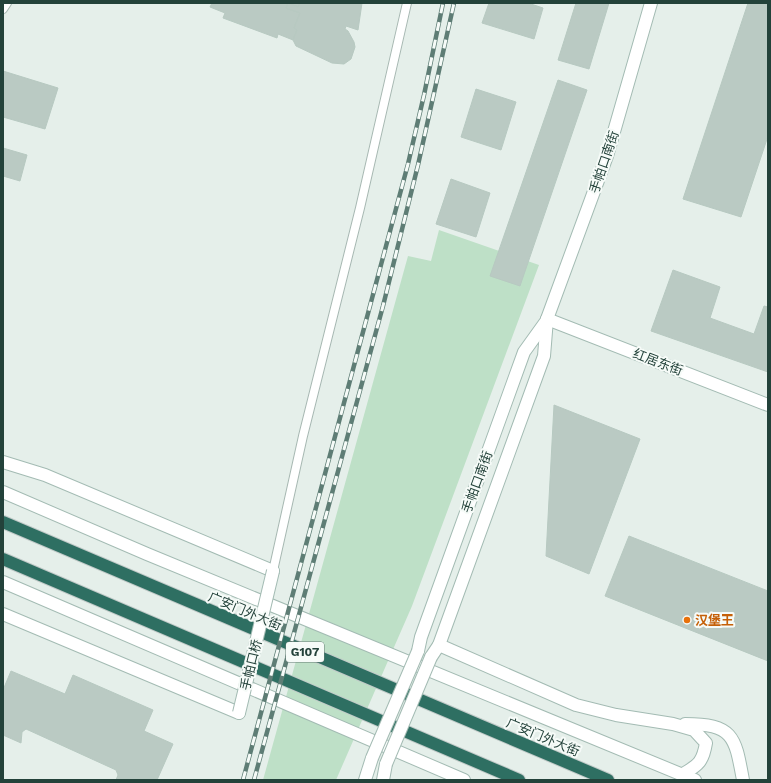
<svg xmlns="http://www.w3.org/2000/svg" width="771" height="783" font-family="'Work Sans','Noto Sans SC',sans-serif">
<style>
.green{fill:#bee0c7}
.building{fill:#bacac3;stroke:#b7c9c1}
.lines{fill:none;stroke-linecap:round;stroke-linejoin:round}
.lane-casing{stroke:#a7b8b2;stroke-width:10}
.secondary-casing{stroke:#a3bbb3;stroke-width:14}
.highway-casing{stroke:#c1cac8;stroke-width:14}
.lane{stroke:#fff;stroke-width:8}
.secondary{stroke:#fff;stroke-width:12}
.highway{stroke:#2e6f62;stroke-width:12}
.rail-casing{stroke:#5e7d75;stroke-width:4.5}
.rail{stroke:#f6fbf8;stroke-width:3;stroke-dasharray:9;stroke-linecap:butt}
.secondary-bridge-casing{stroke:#a3bbb3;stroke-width:14;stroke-linecap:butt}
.secondary-bridge{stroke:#fff;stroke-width:12}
.food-dot{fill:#e8710a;stroke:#f6fbf8;stroke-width:1.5}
.labels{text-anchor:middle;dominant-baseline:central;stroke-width:4;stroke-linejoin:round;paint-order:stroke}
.shield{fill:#f6fbf8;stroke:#627a73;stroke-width:1}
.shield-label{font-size:12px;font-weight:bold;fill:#23423a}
.street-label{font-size:13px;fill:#23423a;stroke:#f6fbf8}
.food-label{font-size:13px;font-weight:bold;fill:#c56008;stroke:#f6fbf8;text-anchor:start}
</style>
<rect width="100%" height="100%" fill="#e5efea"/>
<polygon class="green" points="439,230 539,265 412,606 336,780 263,780 408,256 431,261"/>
<g class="building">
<polygon points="212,3 300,3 298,7 288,3 286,8 300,13 294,28 297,30 293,40 278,34 277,38 223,18 225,13 210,7"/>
<polygon points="288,3 298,7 300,3 362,3 358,30 346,26 345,29 348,31 354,42 355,47 351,59 344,64 332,63 296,46 293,40 297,30 294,28 300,13 286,8"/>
<polygon points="489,3 528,3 543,8 534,39 482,23"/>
<polygon points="576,3 609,3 589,69 558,60"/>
<polygon points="748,3 768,3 768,136 741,217 683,199"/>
<polygon points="3,71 58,88 45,129 3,117"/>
<polygon points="558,80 587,90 520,286 490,276"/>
<polygon points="476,89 516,102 501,150 461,137"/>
<polygon points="3,148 27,155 20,181 3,176"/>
<polygon points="451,179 490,193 476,237 436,224"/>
<polygon points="673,270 720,287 710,318 754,334 764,306 768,307 768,372 651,331"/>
<polygon points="554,405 640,439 589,574 546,556"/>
<polygon points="629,536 768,591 768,661 605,596"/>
<polygon points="11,671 65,694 73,675 153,710 144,731 173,744 157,780 116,780 118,775 116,770 26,729 22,732 21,743 3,735 3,690"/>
</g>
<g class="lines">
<g class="lane-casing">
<g id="lane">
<polyline points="3,9 7,3"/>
<polyline points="273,571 303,436 360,208 407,3"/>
</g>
</g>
<g class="secondary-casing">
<g id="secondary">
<polyline points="547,319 768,405"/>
<polyline points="3,462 45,475 273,571"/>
<polyline points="3,492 147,554 695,780"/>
<polyline points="3,582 464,780"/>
<polyline points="3,614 239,713"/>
<path d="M439 645 576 705 616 715 673 724 694 730 706 743C703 761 699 765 683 774"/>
<polyline points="418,651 421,637 524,352 547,320"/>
<polyline points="431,657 439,645 544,356 547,319 607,156 651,3"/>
<path d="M685 724C734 724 735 737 743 780"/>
<polyline points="365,780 372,758"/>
<polyline points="383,780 386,764"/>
</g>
</g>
<g class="highway-casing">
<g id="highway">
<polyline points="3,522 608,780"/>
<polyline points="3,559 519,780"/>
</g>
</g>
<use href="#lane" class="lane"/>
<use href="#secondary" class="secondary"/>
<use href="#highway" class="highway"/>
<g class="rail-casing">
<g id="rail">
<polyline points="243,780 408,164 424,95 443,3"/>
<polyline points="254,780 383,306 418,165 454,3"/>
</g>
</g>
<use href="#rail" class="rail"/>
<g class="secondary-bridge-casing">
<g id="secondary-bridge">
<polyline points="239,713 273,571"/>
<polyline points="372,758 418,651"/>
<polyline points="386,764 431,657"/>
</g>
</g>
<use href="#secondary-bridge" class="secondary-bridge"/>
</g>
<circle class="food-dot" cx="687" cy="620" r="4"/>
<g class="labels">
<rect class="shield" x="286" y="642" width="38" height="20" rx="3"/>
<g class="shield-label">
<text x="305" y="652">G107</text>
</g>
<g class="street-label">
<text transform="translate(604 162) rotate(-71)">手帕口南街</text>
<text transform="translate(658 362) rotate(21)">红居东街</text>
<text transform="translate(477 482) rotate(-70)">手帕口南街</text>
<text transform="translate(245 611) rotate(23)">广安门外大街</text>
<text transform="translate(251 665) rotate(-76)">手帕口桥</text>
<text transform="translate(543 737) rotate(23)">广安门外大街</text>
</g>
<g class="food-label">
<text x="695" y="620">汉堡王</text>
</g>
</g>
<rect width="771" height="783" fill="none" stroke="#23423a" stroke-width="8"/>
</svg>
